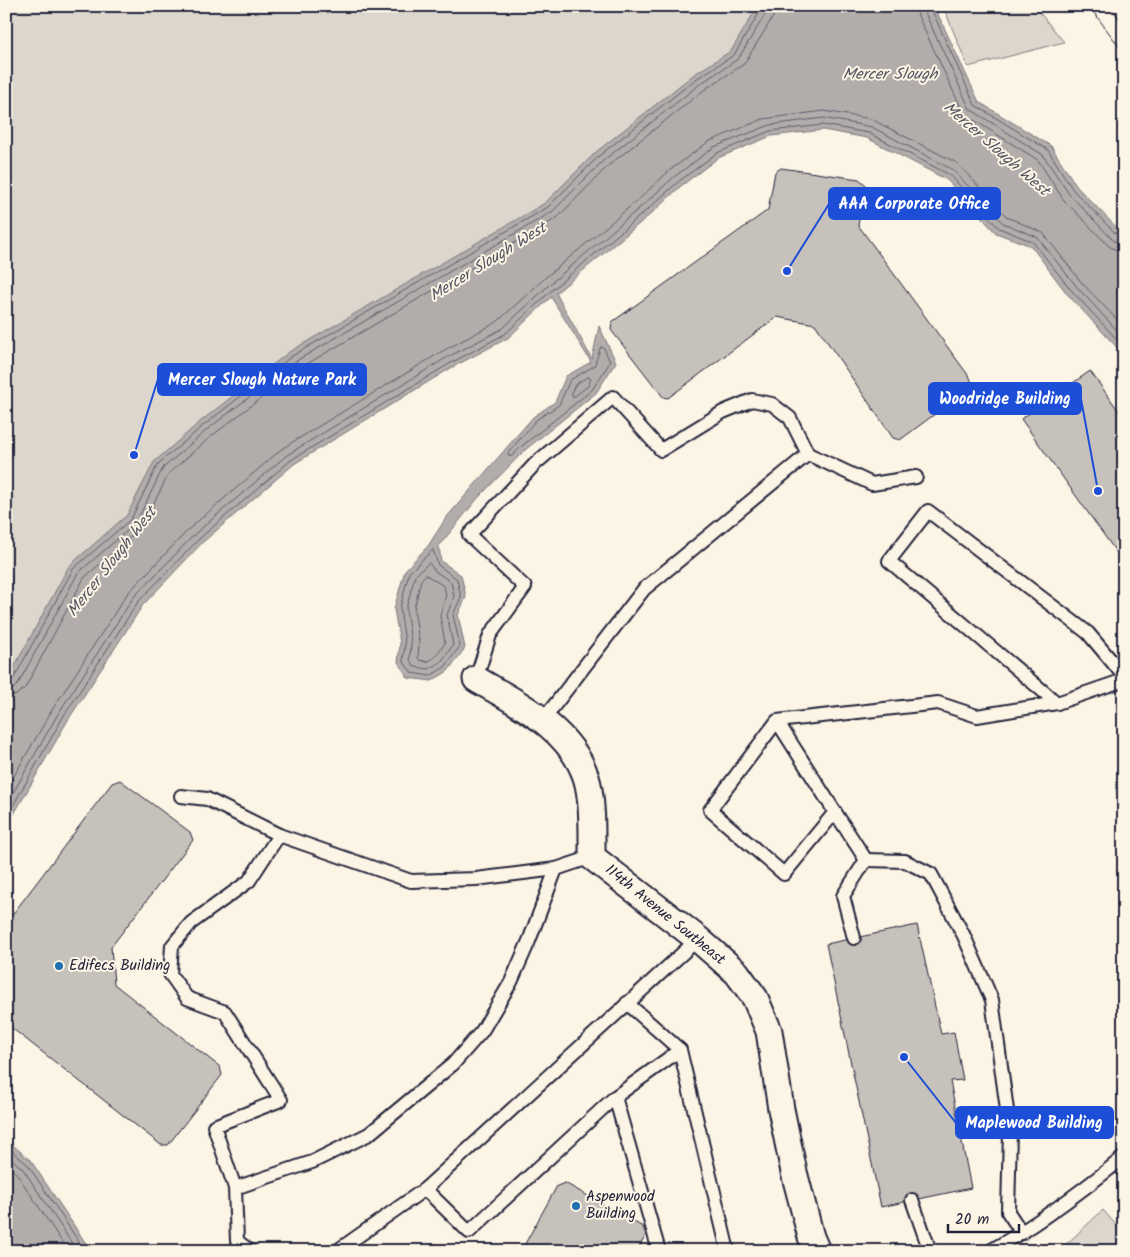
<svg xmlns="http://www.w3.org/2000/svg" width="1130" height="1257" font-family="Kalam,sans-serif">
<style>
.green{fill:#dcd6cc;stroke:#7f7c84}
.water{fill:#b2adab;stroke:#78757e}
.lines{fill:none;stroke-linecap:round;stroke-linejoin:round}
.shore{stroke:#5c5a68;stroke-width:1}
.building{fill:#c6c1bb;stroke:#22223b}
.service-casing{stroke:#22223b;stroke-width:16}
.minor-casing{stroke:#22223b;stroke-width:29}
.service{stroke:#fcf5e5;stroke-width:12}
.minor{stroke:#fcf5e5;stroke-width:25}
.tram{stroke:#22223b;stroke-width:1}
.poi-dot{fill:#1f6fb2;stroke:#fcf5e5;stroke-width:2}
.labels{text-anchor:middle;dominant-baseline:central;stroke-width:4;stroke-linejoin:round;paint-order:stroke}
.street-label{font-size:15px;fill:#22223b;stroke:#fcf5e5}
.poi-label{font-size:15px;fill:#22223b;stroke:#fcf5e5;text-anchor:start}
.water-label{font-size:16px;font-style:italic;fill:#545362;stroke:#fcf5e5}
.leader{fill:none;stroke:#1d4ed8;stroke-width:2}
.callout-dot{fill:#1d4ed8;stroke:#fcf5e5;stroke-width:2}
.callout{fill:#1d4ed8;stroke:#1d4ed8;stroke-width:2}
.callout-label{font-size:16px;text-anchor:middle;font-weight:bold;fill:#fff}
</style>
<rect width="100%" height="100%" fill="#fcf5e5"/>
<filter id="ink" filterUnits="userSpaceOnUse"><feTurbulence type="fractalNoise" baseFrequency=".02" numOctaves="2"/><feDisplacementMap in="SourceGraphic" scale="10" xChannelSelector="R" yChannelSelector="G"/><feConvolveMatrix kernelMatrix="1 2 1 2 8 2 1 2 1" color-interpolation-filters="sRGB"/></filter>
<g filter="url(#ink)">
<g class="green">
<polygon points="6,6 821,6 134,549 6,746"/>
<polygon points="943,6 1034,6 1064,42 968,67"/>
<polygon points="1103,1210 1124,1234 1124,1251 1059,1251"/>
</g>
<g class="water">
<polygon points="758,6 934,6 979,102 1051,146 1077,187 1124,235 1124,355 1068,295 1031,246 996,233 947,180 867,138 823,130 771,136 718,158 681,186 651,214 556,293 592,359 599,326 616,362 596,393 525,450 478,498 439,546 441,561 461,575 466,597 458,615 465,648 448,671 432,681 408,678 398,662 400,643 394,609 405,570 428,546 446,518 533,417 555,402 566,376 591,362 551,297 508,338 451,368 294,464 203,542 143,605 68,720 6,828 6,682 69,566 127,515 154,462 201,421 289,352 545,203 596,152 693,75 731,51"/>
<polygon points="6,1139 31,1161 91,1251 9,1251 6,1247"/>
</g>
<g class="lines">
<g class="shore">
<polyline points="916,6 918,16 964,114 1038,160 1063,199 1109,246 1116,250 1124,251"/>
<polyline points="924,6 925,13 970,109 1043,155 1069,194 1114,241 1124,244"/>
<polyline points="930,6 975,105 1048,150 1073,190 1118,236 1124,238"/>
<polygon points="601,347 604,348 610,362 592,390 522,446 512,456 509,456 508,453 536,420 559,405 570,380 594,366"/>
<path d="M588 377 591 379 588 386 575 396H572C571 385 580 381 588 377Z"/>
<polygon points="433,550 438,565 457,579 461,597 453,615 460,646 445,667 430,676 412,673 403,661 405,643 400,608 409,573"/>
<polygon points="429,563 435,571 451,582 454,596 447,615 453,645 441,662 429,669 415,667 410,660 411,642 406,609 415,576"/>
<polygon points="426,575 444,586 446,595 440,615 445,643 435,657 427,662 420,660 418,658 419,641 414,609 421,580"/>
<polyline points="6,683 13,680 73,569 131,519 158,464 204,425 292,356 548,207 600,155 696,79 734,55 761,10 761,6"/>
<polyline points="6,690 13,689 18,684 78,573 136,523 163,468 208,429 296,361 552,212 604,160 700,84 738,59 766,13 768,6"/>
<polyline points="6,697 16,695 25,688 84,578 142,527 169,473 213,435 300,368 557,218 609,165 704,90 744,64 773,17 775,6"/>
<polyline points="6,790 52,710 127,594 191,527 283,448 441,352 497,322 545,278 638,200 669,171 708,142 763,119 824,111 871,119 957,163 1007,217 1043,233 1082,283 1124,327"/>
<polyline points="6,805 58,714 133,598 196,533 287,455 446,358 502,329 550,284 643,205 674,177 714,147 770,125 823,118 872,127 953,170 1003,223 1037,237 1077,287 1124,338"/>
<polyline points="6,818 63,717 138,602 200,538 291,460 449,364 505,334 554,288 647,210 678,182 717,153 770,131 823,125 869,133 950,175 999,228 1033,242 1072,291 1124,347"/>
<polyline points="6,1146 28,1165 85,1251"/>
<polyline points="6,1154 23,1169 77,1251"/>
<polyline points="6,1164 17,1174 68,1251"/>
</g>
</g>
<g class="building">
<polygon points="781,168 859,179 866,185 858,225 971,379 970,388 900,440 893,438 815,324 777,317 668,398 663,397 611,330 612,322 768,210 775,172"/>
<polygon points="1090,371 1124,418 1124,563 1021,419"/>
<polygon points="120,780 190,832 193,840 111,947 114,984 220,1067 222,1075 168,1145 161,1145 9,1026 6,1027 6,923 112,783"/>
<polygon points="917,925 941,1034 954,1032 963,1080 950,1081 971,1188 881,1207 826,944"/>
<polygon points="565,1183 643,1227 646,1235 637,1251 521,1251 557,1186"/>
</g>
<g class="lines">
<g class="service-casing">
<g id="service">
<polyline points="1124,676 1088,633 928,511 889,561 1057,703 1124,680"/>
<polyline points="476,679 490,635 525,587 469,535 535,464 613,397 661,450 723,412 752,400 772,404 790,418 808,454 872,484 916,477"/>
<polyline points="543,720 644,589 808,454"/>
<polyline points="777,721 835,812 784,874 710,810 777,721 938,703 977,716 1057,703"/>
<polyline points="181,796 207,799 279,835 411,881 476,879 556,869 592,857"/>
<polyline points="835,812 866,860 843,896 854,938"/>
<polyline points="866,860 905,861 931,874 964,936 992,1000 1010,1132 1008,1212 1022,1233"/>
<polyline points="627,1003 680,1050 728,1251"/>
<polyline points="615,1097 659,1251"/>
<polyline points="235,1188 312,1162 369,1134 453,1064 482,1031 511,982 529,941 556,869"/>
<polyline points="425,1189 469,1232 615,1097 680,1050"/>
<polyline points="912,1200 930,1251"/>
<polyline points="250,1251 237,1241 235,1188 214,1126 281,1100 225,1012 187,998 170,974 172,946 191,923 249,881 279,835"/>
<polyline points="337,1251 425,1189 698,939"/>
<path d="M990 1251C1038 1224 1082 1191 1124 1157"/>
</g>
</g>
<g class="minor-casing">
<path id="minor" d="M476 679C518 704 569 727 586 777 593 798 592 834 592 857L698 939 737 973 755 998 769 1031 781 1109 794 1172 811 1237 817 1251"/>
</g>
<use href="#service" class="service"/>
<use href="#minor" class="minor"/>
<g class="tram">
<polyline points="1089,6 1124,53"/>
<polyline points="1110,6 1124,25"/>
</g>
</g>
</g>
<g class="poi-dot">
<circle cx="59" cy="966" r="5"/>
<circle cx="576" cy="1206" r="5"/>
</g>
<g class="labels">
<g class="street-label">
<text transform="translate(665 915) rotate(39)">114th Avenue Southeast</text>
</g>
<g class="poi-label">
<text x="69" y="966">Edifecs Building</text>
<text x="586" y="1197">Aspenwood<tspan x="586" dy="17">Building</tspan></text>
</g>
<g class="water-label">
<text x="890" y="74">Mercer Slough</text>
<text transform="translate(996 149) rotate(41)">Mercer Slough West</text>
<text transform="translate(488 262) rotate(-32)">Mercer Slough West</text>
<text transform="translate(112 562) rotate(-52)">Mercer Slough West</text>
</g>
</g>
<path class="leader" d="M787 271L829 204M134 455L158 379M1098 491L1081 399M904 1057L956 1123"/>
<g class="callout-dot">
<circle cx="787" cy="271" r="5"/>
<circle cx="134" cy="455" r="5"/>
<circle cx="1098" cy="491" r="5"/>
<circle cx="904" cy="1057" r="5"/>
</g>
<g class="callout">
<rect x="829" y="188" width="171" height="31" rx="5"/>
<rect x="158" y="364" width="208" height="31" rx="5"/>
<rect x="929" y="383" width="152" height="31" rx="5"/>
<rect x="956" y="1107" width="157" height="31" rx="5"/>
</g>
<g class="callout-label">
<text x="914" y="209">AAA Corporate Office</text>
<text x="262" y="385">Mercer Slough Nature Park</text>
<text x="1005" y="404">Woodridge Building</text>
<text x="1034" y="1128">Maplewood Building</text>
</g>
<rect width="1130" height="1257" fill="none" stroke="#fcf5e5" stroke-width="25"/>
<rect x="12" y="12" width="1105" height="1232" fill="none" stroke="#22223b" stroke-width="2" filter="url(#ink)"/>
<path d="M948 1224v8h71v-8" fill="none" stroke="#22223b" stroke-width="2.5"/>
<text x="955" y="1224" font-size="15" fill="#22223b" stroke="#fcf5e5" stroke-width="4" paint-order="stroke">20 m</text>
</svg>
